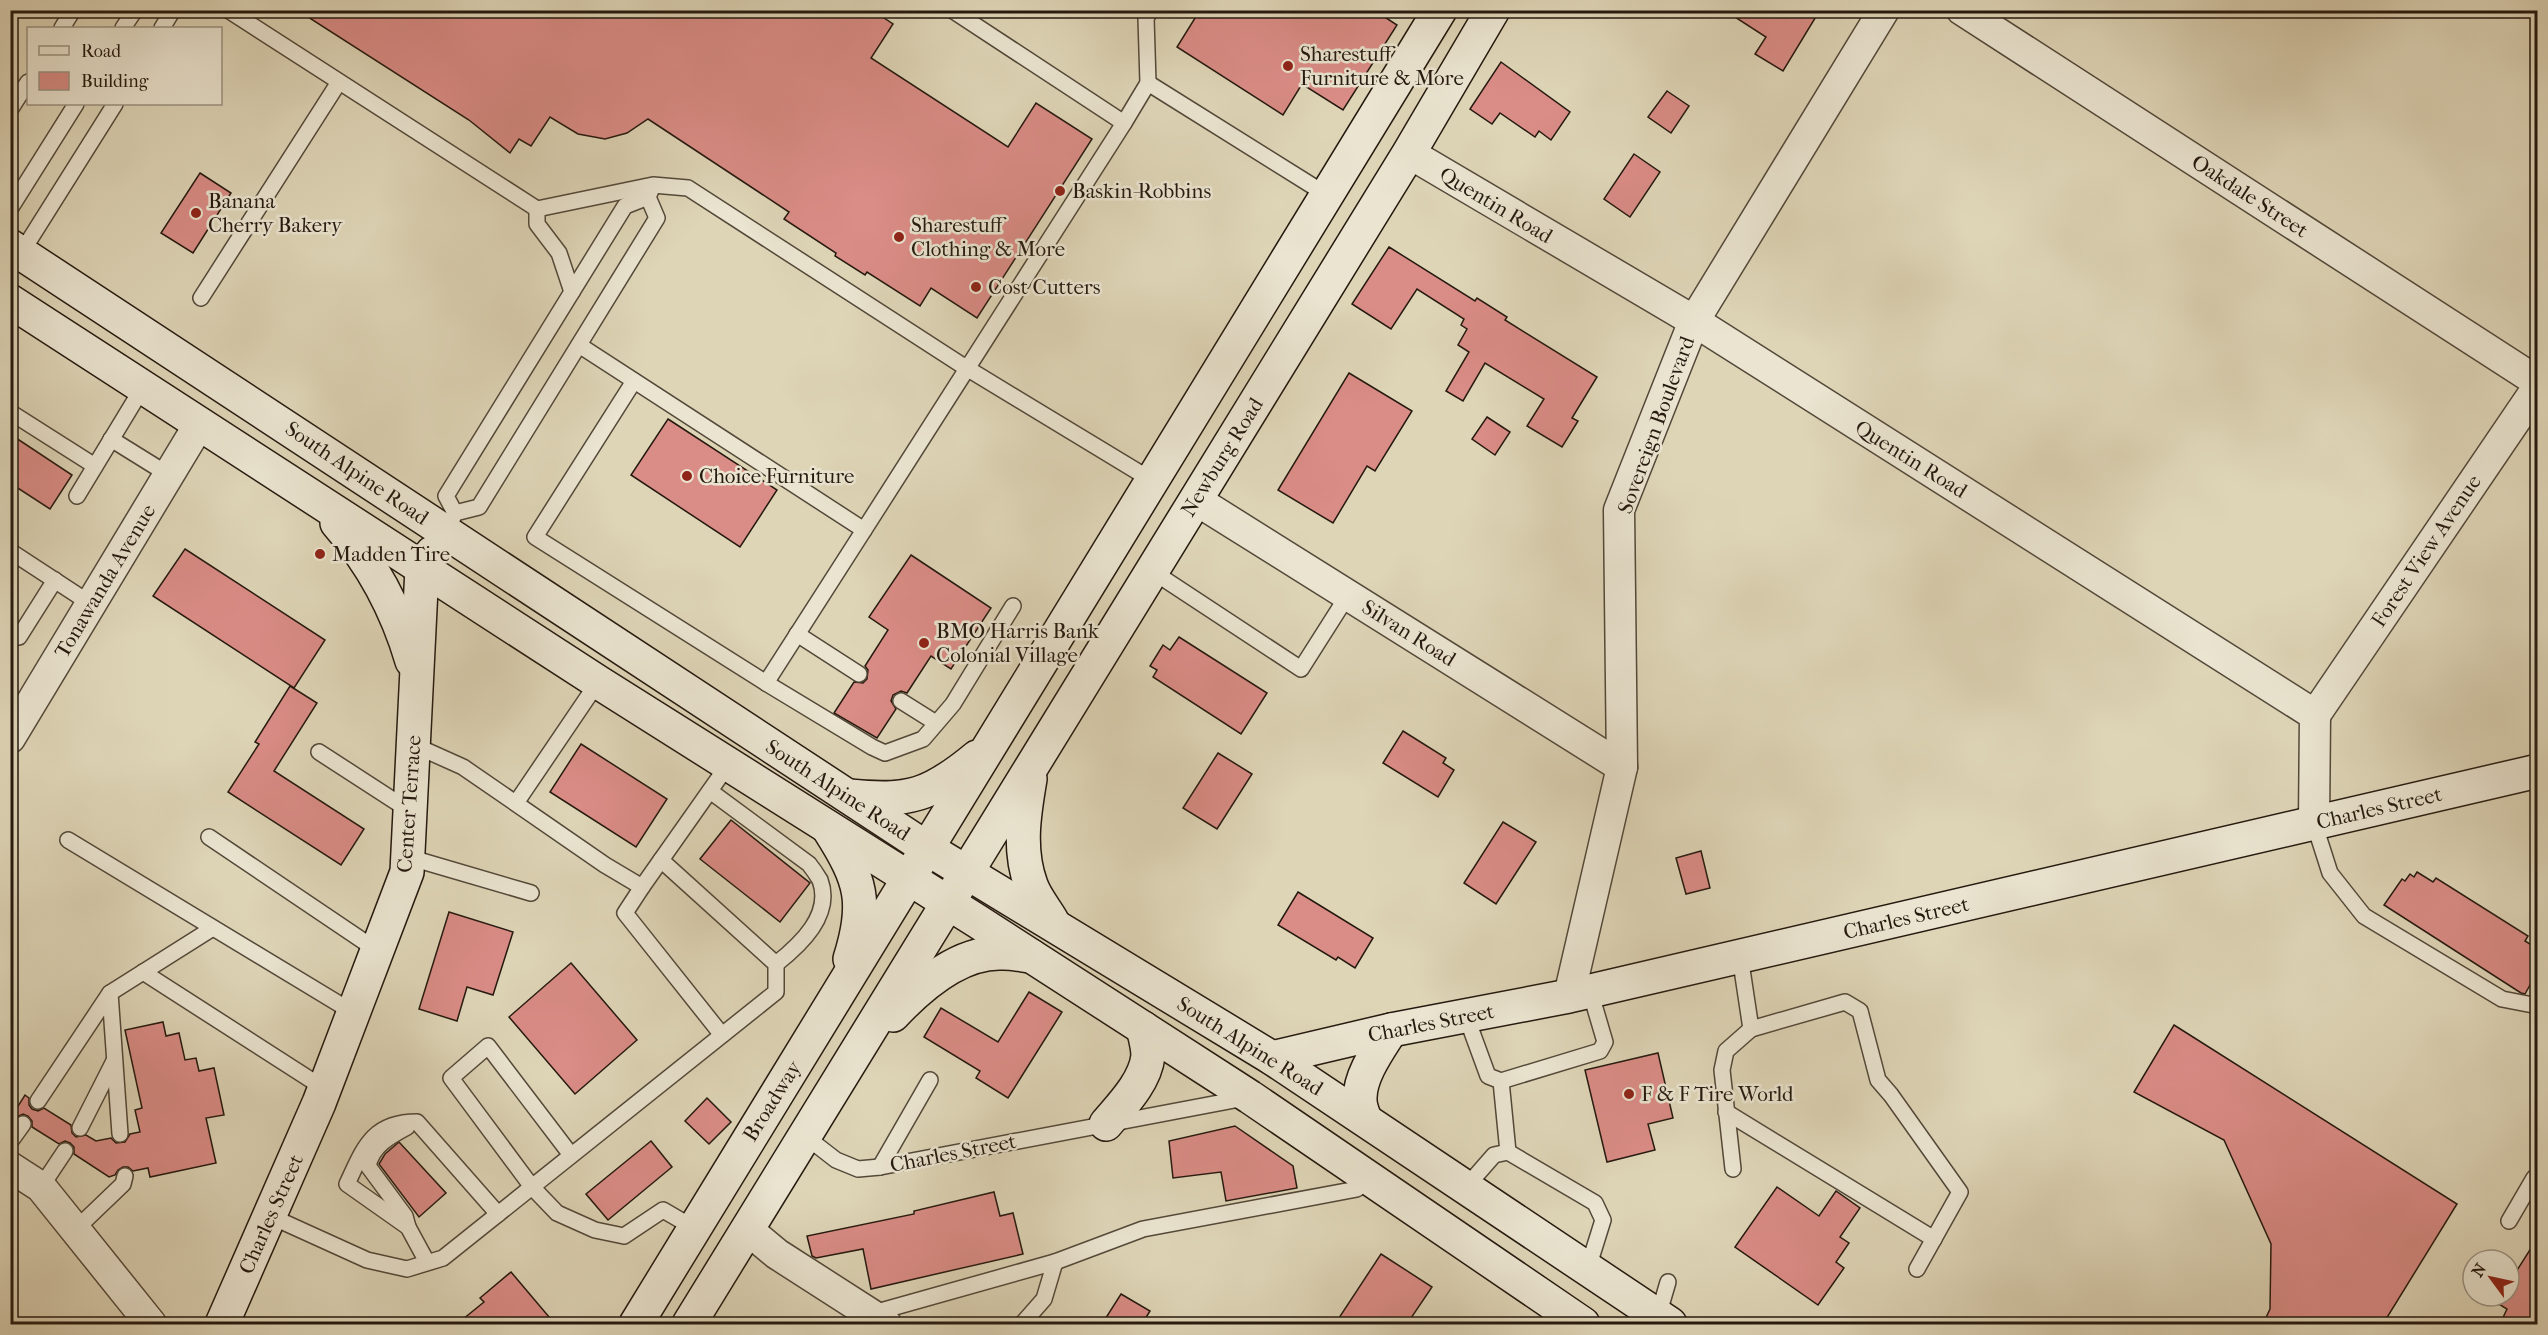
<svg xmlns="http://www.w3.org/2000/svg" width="2548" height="1335" font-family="'IM FELL French Canon',serif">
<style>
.building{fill:#da8c86;stroke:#25190f;stroke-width:1.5}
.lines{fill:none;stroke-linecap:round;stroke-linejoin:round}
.service-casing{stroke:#534839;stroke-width:18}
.minor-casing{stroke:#534839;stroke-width:33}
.secondary-casing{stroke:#25190f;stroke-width:36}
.service{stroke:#eae4d0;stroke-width:15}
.minor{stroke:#eae4d0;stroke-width:30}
.secondary{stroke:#eae4d0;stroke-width:33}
.poi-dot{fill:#8f2418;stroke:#eae4d0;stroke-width:2}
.labels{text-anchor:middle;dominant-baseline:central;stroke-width:5;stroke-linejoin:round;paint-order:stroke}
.poi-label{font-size:21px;fill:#25190f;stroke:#eae4d0;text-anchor:start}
.street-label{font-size:21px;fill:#25190f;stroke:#eae4d0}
</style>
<rect width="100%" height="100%" fill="#ded5b7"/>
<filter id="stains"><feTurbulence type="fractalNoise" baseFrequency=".00333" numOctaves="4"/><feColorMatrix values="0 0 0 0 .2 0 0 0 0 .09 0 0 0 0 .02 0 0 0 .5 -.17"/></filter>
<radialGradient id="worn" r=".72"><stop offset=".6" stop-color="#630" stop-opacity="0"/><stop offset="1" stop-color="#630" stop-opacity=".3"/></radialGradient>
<g class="building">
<polygon points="297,10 872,10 893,24 871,58 1008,147 1036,103 1092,139 977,318 931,288 920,306 867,272 865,275 835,256 836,253 784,219 789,212 648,119 627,133 605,139 578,134 550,117 531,146 519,139 510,153 469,120"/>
<polygon points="1200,10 1374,10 1397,25 1343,110 1302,84 1283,115 1177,47"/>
<polygon points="1724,10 1820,10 1783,71 1755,54 1766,37"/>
<polygon points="1501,62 1570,112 1551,140 1539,131 1535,137 1500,113 1492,124 1470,109"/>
<polygon points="1667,91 1689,106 1671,133 1648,117"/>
<polygon points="1634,154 1660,172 1630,217 1604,199"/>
<polygon points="200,173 231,193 193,253 161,233"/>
<polygon points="1389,247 1475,301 1477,298 1507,317 1505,320 1597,377 1572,418 1578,421 1562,447 1527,426 1544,399 1485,363 1463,401 1446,391 1469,352 1458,345 1467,329 1461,325 1464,319 1417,289 1391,329 1352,304"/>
<polygon points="1349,373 1412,411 1375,471 1367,466 1333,523 1278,490"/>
<polygon points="1487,417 1510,432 1495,455 1472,439"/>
<polygon points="668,419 777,490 740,547 631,475"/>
<polygon points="10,434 72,475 50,509 10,483"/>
<polygon points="185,549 325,640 294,688 153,596"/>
<polygon points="911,555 991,608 951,669 931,656 907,693 901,691 893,695 891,701 896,709 877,738 834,713 854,682 863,683 867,679 868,670 865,666 888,630 869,617"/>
<polygon points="1179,637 1267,693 1241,734 1153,677 1157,670 1150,666 1163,645 1170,650"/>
<polygon points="290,686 317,703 274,771 364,829 341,865 228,792 259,744 255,742"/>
<polygon points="1403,731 1446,758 1443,763 1454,770 1438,797 1383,763"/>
<polygon points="581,744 667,799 636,847 550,792"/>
<polygon points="1218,753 1252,774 1217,829 1183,808"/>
<polygon points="731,820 810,883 780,922 700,859"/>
<polygon points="1503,822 1536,842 1496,904 1464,883"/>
<polygon points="1701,851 1710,888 1686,894 1676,858"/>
<polygon points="2417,872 2433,882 2436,878 2528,936 2525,941 2538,949 2538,990 2530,985 2525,994 2521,993 2384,905 2402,879 2405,881 2410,874 2414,877"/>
<polygon points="1298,892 1373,938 1355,968 1338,957 1336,960 1278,925"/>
<polygon points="449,912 513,932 493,995 467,987 457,1021 419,1009"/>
<polygon points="571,963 637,1040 575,1094 509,1017"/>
<polygon points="1029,992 1062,1012 1008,1098 976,1078 980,1071 924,1037 941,1008 998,1042"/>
<polygon points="163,1022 166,1036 179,1033 185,1060 196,1058 199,1071 214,1068 224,1115 206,1118 216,1163 150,1177 148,1168 133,1171 128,1167 123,1167 118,1170 115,1175 109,1177 74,1154 74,1147 70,1143 65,1141 59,1144 32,1127 32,1121 28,1116 23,1114 17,1117 13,1114 25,1095 29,1098 29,1105 32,1109 38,1111 44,1108 71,1125 72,1133 76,1137 86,1135 96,1141 111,1138 116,1143 125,1142 130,1134 140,1132 135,1110 142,1108 125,1030"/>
<polygon points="2174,1025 2457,1204 2383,1324 2263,1324 2270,1309 2271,1244 2224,1140 2134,1092"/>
<polygon points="1658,1053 1673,1118 1648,1124 1655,1150 1607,1162 1585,1070"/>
<polygon points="707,1098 731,1122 709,1144 685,1121"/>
<polygon points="1235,1126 1293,1166 1297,1188 1226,1201 1221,1172 1173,1178 1169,1141"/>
<polygon points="651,1141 672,1167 608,1220 586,1194"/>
<polygon points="399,1142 446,1193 419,1217 379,1164 385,1154"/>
<polygon points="1777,1187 1819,1216 1836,1191 1860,1208 1840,1237 1849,1243 1836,1262 1844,1268 1818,1305 1735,1247"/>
<polygon points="994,1192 1000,1216 1013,1213 1023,1254 871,1289 863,1249 816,1258 812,1256 807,1236 914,1214 914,1211"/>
<polygon points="2538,1237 2538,1324 2500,1324 2507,1309 2497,1303 2501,1296 2509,1296 2509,1283"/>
<polygon points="1381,1254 1432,1287 1407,1324 1335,1324"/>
<polygon points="511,1272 555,1324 457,1324 484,1302 480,1298"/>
<polygon points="1121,1294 1150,1311 1142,1324 1102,1324"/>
</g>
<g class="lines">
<g class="service-casing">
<g id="service">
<polyline points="228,10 537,209 653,185 688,188 960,364 1153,481"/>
<polyline points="62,28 73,10"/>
<polyline points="123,28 135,10"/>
<polyline points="162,28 173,10"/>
<polyline points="1148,83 1327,195"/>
<polyline points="10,110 28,82"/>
<polyline points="1124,123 1148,83 1146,18 1151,10"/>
<polyline points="10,209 76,104"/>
<polyline points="537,209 537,224 559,253 572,292"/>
<polyline points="20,255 115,104"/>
<polyline points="201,298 339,82"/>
<polyline points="579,345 864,530 1124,123 952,10"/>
<polyline points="634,381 535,537 766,683 864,530"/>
<polyline points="10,412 95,466"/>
<polyline points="111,439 169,475"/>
<polyline points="77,496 143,387"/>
<polyline points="455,513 446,496 625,206 648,197 651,190"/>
<polyline points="446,532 455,513 479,507 657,218 648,197"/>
<polyline points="10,551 91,604"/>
<polyline points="1152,571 1301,669 1348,595"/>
<polyline points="10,631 19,637 55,580"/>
<polyline points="797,634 859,674"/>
<polyline points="766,683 872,747 885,753 923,739 953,704 1013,606"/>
<polyline points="901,701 936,723"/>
<polyline points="414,745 463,767 605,865 642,887 728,765"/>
<polyline points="319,752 410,811"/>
<path d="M710 791 809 864C813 869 817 875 820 880 833 915 800 945 776 964"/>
<polyline points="516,803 598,682"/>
<polyline points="2314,823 2330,873 2364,916 2502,999 2538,1006"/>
<polyline points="209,837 378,951"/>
<polyline points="68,840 354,1013"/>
<polyline points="408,857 531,893"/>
<polyline points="642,887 625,913 722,1035"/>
<polyline points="143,972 325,1089"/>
<polyline points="110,993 120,1134"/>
<polyline points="1466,1016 1488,1076 1501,1081 1600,1051 1605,1042 1590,991"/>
<polyline points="1751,1029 1845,1002 1860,1011 1878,1080 1891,1095 1960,1192 1917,1269"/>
<polyline points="1501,1081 1508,1152"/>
<polyline points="38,1101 110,993 213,928"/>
<polyline points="1726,1112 1934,1239"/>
<path d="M407 1127C390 1136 372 1146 368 1166L405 1216 408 1227"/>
<polyline points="80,1128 114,1061"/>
<polyline points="805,1136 836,1160 858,1169 880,1167 1245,1098"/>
<polyline points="10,1142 23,1124"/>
<polyline points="571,1155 488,1046 451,1078 532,1187 557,1213 595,1230 624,1236 663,1210 694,1228"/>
<polyline points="880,1167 930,1080"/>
<polyline points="1733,1169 1722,1070 1726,1051 1751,1029 1740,956"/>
<polyline points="41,1187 65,1151"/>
<polyline points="1466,1187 1494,1155 1508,1152 1595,1203 1603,1220 1588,1268"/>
<polyline points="270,1216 367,1260 407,1269 443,1258 776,992 776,964 661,860"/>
<polyline points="2509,1221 2534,1178"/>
<polyline points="75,1230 123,1184 125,1176"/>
<path d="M427 1262 408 1227 347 1184C364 1148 372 1122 417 1122L498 1214"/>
<polyline points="870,1314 1055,1262 1143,1229 1357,1189"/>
<polyline points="1658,1316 1668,1282"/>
<polyline points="1022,1324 1044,1299 1055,1262"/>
</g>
</g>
<g class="minor-casing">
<g id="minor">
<polyline points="1962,10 2538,382"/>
<polyline points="1409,153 1694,321 2315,715 2314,823"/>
<polyline points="1196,500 1622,767"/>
<polyline points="2315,715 2538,387"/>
<polyline points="10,738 200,423"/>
<polyline points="1569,996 1622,767 1619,510 1694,321 1884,10"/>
<polyline points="10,1167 41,1187 151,1324"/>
<polyline points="747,1229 777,1254 886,1324"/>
</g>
</g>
<g class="secondary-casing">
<g id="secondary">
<polyline points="10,246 928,849 1272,1058 1670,1324"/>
<polyline points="10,301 598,682 977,921 1250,1097 1583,1324"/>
<path d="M337 523C372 563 397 610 412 661"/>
<path d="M1030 779C1024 814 1018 850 1031 885 1035 897 1045 909 1052 921"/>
<path d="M849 796C909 802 930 796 977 757"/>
<path d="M830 831C861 880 868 902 850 959"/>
<path d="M893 1015C921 985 960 951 1003 953 1013 953 1022 955 1031 956"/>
<polyline points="1272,1058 1391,1030 1569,996 2538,771"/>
<path d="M1365 1119C1363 1114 1360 1106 1360 1100 1359 1076 1379 1049 1391 1030"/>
<path d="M1106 1124C1122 1105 1145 1082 1148 1056 1148 1047 1145 1036 1143 1028"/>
<polyline points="222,1324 319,1103 407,872 422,568 432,553"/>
<polyline points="636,1324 1440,10"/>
<polyline points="689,1324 1409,153 1493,10"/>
</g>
</g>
<use href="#service" class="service"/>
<use href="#minor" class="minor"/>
<use href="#secondary" class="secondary"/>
</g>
<g class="poi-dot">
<circle cx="1288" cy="66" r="6"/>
<circle cx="1060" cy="191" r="6"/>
<circle cx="196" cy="213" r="6"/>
<circle cx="899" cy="237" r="6"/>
<circle cx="976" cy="287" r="6"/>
<circle cx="687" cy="476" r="6"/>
<circle cx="320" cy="554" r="6"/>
<circle cx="924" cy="643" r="6"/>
<circle cx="1629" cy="1094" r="6"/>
</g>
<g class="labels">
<g class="poi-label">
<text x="1300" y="54">Sharestuff<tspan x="1300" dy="24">Furniture &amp; More</tspan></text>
<text x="1072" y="191">Baskin-Robbins</text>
<text x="208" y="201">Banana<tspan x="208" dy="24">Cherry Bakery</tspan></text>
<text x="911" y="225">Sharestuff<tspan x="911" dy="24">Clothing &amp; More</tspan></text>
<text x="988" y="287">Cost Cutters</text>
<text x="699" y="476">Choice Furniture</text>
<text x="332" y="554">Madden Tire</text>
<text x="936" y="631">BMO Harris Bank<tspan x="936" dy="24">Colonial Village</tspan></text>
<text x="1641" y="1094">F &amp; F Tire World</text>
</g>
<g class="street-label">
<text transform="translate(2250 196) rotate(33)">Oakdale Street</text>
<text transform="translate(1496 205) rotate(31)">Quentin Road</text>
<text transform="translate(1656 425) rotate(-70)">Sovereign Boulevard</text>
<text transform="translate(1222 457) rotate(-58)">Newburg Road</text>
<text transform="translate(1911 459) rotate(32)">Quentin Road</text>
<text transform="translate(357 473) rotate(34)">South Alpine Road</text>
<text transform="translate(2426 551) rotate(-56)">Forest View Avenue</text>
<text transform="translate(105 581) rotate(-59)">Tonawanda Avenue</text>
<text transform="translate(1409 633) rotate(32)">Silvan Road</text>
<text transform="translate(838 790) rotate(33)">South Alpine Road</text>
<text transform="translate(409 804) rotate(-86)">Center Terrace</text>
<text transform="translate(2379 808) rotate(-13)">Charles Street</text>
<text transform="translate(1906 918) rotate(-13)">Charles Street</text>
<text transform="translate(1431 1023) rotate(-11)">Charles Street</text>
<text transform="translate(1250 1046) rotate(32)">South Alpine Road</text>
<text transform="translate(772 1101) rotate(-58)">Broadway</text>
<text transform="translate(953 1153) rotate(-11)">Charles Street</text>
<text transform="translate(271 1214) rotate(-66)">Charles Street</text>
</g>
</g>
<rect width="2548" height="1335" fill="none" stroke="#ded5b7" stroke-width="36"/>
<rect x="12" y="12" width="2524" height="1311" fill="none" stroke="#25190f" stroke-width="3"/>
<rect x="18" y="18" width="2512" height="1299" fill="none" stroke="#25190f" stroke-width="1.5"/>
<rect x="27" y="27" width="195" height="78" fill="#eae4d0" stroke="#9b9383" stroke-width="1.5"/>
<rect x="39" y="46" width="30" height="9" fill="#eae4d0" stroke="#9b9383" stroke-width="1.5"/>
<text x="81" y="57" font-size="18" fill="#25190f">Road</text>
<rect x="39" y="72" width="30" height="18" fill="#da8c86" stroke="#9b9383" stroke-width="1.5"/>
<text x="81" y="87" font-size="18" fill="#25190f">Building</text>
<g transform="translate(2491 1278) rotate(303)"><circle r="28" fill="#eae4d0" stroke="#9b9383" stroke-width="1.5"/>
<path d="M0-4.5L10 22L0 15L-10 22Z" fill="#8f2418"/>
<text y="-9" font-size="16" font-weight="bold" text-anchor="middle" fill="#25190f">N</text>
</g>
<rect width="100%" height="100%" filter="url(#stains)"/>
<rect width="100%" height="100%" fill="url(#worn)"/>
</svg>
